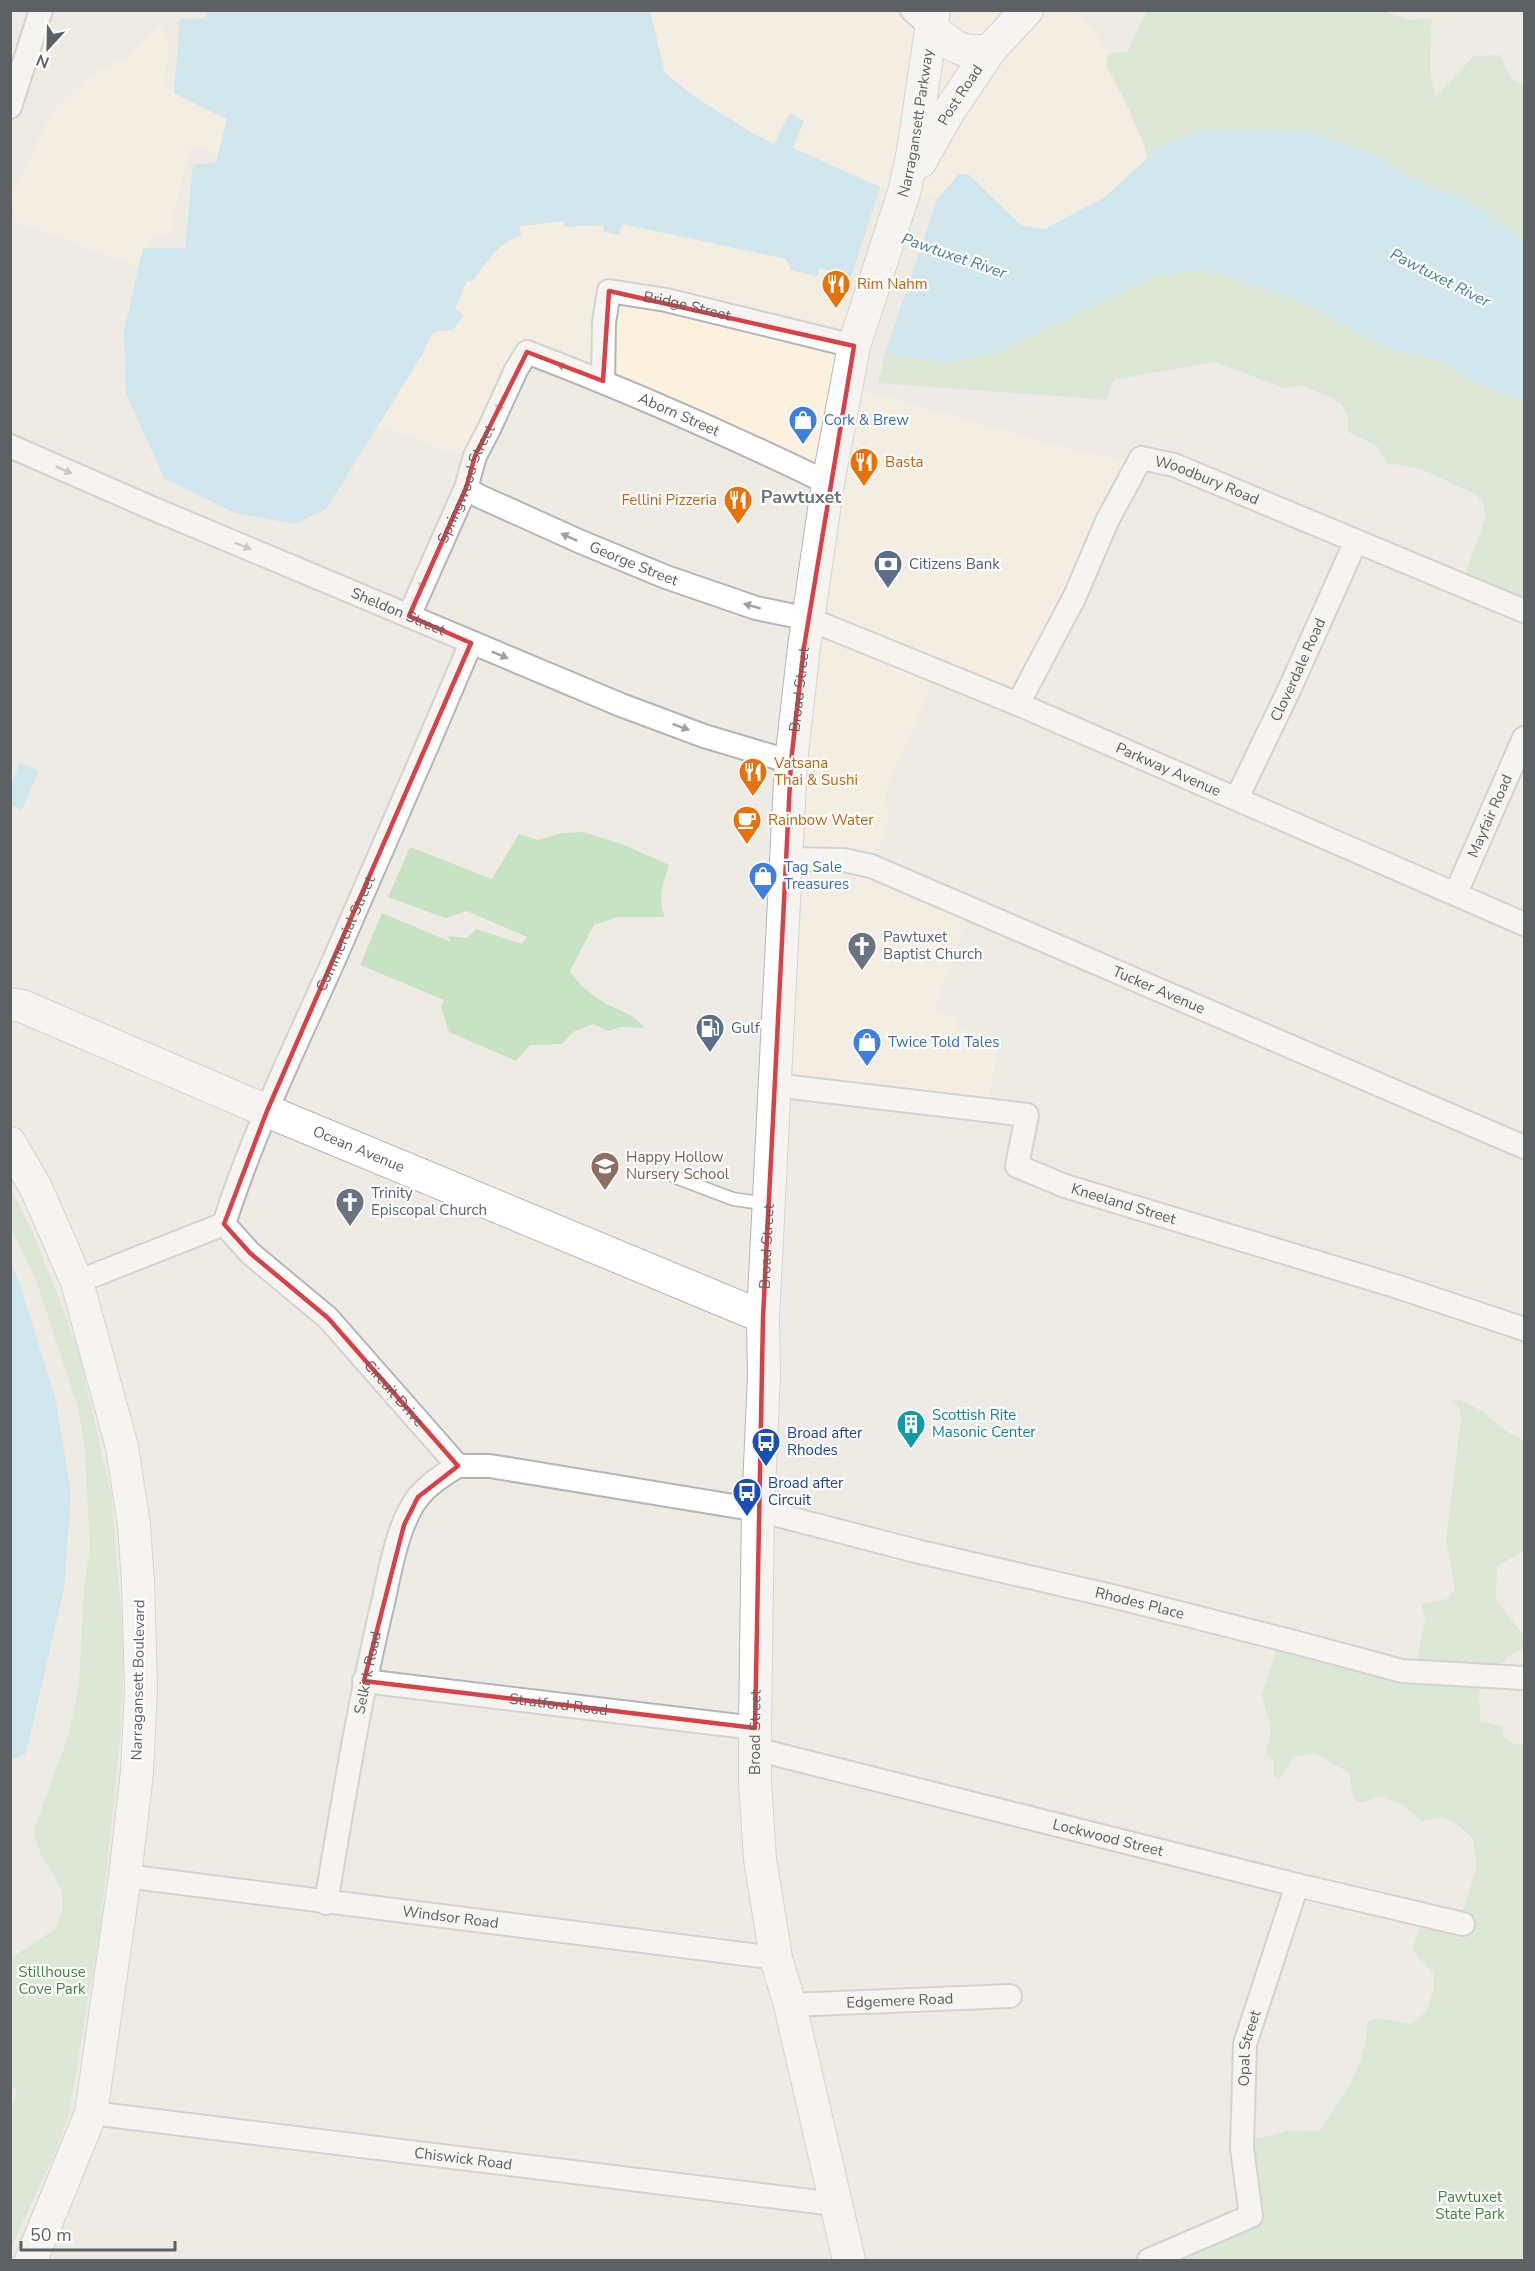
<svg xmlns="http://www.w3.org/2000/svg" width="1535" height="2271" font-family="'Nunito Sans',sans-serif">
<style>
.commercial{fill:#fbf1de}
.green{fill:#c8e3c4}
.water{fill:#addff7}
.pier{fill:#eeebe5}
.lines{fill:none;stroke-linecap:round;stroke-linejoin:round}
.lane-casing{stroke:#b3b6b9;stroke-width:15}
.street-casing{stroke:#b3b6b9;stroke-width:26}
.secondary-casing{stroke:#b2b5b9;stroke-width:34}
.lane{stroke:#fff;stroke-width:12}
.street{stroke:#fff;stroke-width:22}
.secondary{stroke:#fff;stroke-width:32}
.oneway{fill:#9ea0a2}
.marked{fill:none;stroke:#d94146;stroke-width:4.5;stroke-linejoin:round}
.labels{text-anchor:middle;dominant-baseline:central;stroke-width:4.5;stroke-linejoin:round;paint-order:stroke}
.street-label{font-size:15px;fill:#5d6164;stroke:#fff}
.food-label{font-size:15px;fill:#c56008;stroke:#fff;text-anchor:start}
.shop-label{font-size:15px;fill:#366cbe;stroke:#fff;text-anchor:start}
.service-label{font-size:15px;fill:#4e5e75;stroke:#fff;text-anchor:start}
.worship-label{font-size:15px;fill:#5b616d;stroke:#fff;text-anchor:start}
.education-label{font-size:15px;fill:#785e54;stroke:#fff;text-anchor:start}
.culture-label{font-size:15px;fill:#0d838f;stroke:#fff;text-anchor:start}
.transit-label{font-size:15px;fill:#164399;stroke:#fff;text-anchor:start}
.park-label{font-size:15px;fill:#42823e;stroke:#fff}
.water-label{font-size:16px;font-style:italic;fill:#477c9f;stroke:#fff}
.quarter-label{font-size:18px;font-weight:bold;fill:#6e7376;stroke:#fff}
</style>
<rect width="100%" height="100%" fill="#eeebe5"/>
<g class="commercial">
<polygon points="650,11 1074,11 1094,31 1108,53 1107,66 1123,97 1144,144 1147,157 1105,197 1045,229 1022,225 967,174 958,175 937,200 880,187 793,148 804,121 790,113 775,145 747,130 692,95 665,73"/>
<polygon points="160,24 170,47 163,86 230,113 219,152 189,148 169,236 154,233 143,269 16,222 11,199 53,110 90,76 129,55"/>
<polygon points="564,221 565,227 604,224 619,234 621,224 786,259 791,270 816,276 819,268 850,276 848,284 858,287 848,386 1080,452 1133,461 1018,705 936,674 887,787 885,799 890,815 871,867 969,912 934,1009 955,1019 956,1030 963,1029 999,1041 989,1097 984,1101 775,1085 826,490 533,357 472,462 379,425 422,355 433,332 453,330 463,314 454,309 467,281 473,281 494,252 511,238 521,236 520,226"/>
</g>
<g class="green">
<polygon points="1379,10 1411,20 1432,18 1430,70 1435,97 1474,56 1500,55 1512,79 1524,85 1524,240 1467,200 1413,180 1380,157 1160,147 1147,157 1144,144 1123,97 1106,66 1108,53 1127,52 1147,11"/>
<polygon points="1195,270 1227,276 1315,308 1380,346 1443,362 1471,381 1524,402 1524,614 1461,585 1485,519 1483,503 1475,494 1421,469 1387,463 1376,445 1348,432 1348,416 1340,402 1302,385 1284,388 1215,362 1114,380 1107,400 878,383 885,353 940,363 992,355 1154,277"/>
<path d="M583 832 622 844 669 865C663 883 657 899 665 917H618L594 925 570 971C578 984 591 995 605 1003 618 1010 636 1015 644 1028L621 1027 608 1031 593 1024 573 1032 562 1044 530 1045 516 1061 449 1032 441 1007 444 1000 360 965 382 913 451 942 448 936 467 938 476 929 522 944 527 937 467 911 445 918 388 897 410 847 492 879 519 834 538 840 562 833Z"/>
<polygon points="11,1190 32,1230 78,1348 112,1497 124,1650 121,1733 100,1930 69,2114 54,2156 11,2248 10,2115 17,2091 11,2084 11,1958 55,1929 63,1909 61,1888 41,1855 34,1834 37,1821 68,1737 79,1684 84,1589 90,1546 84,1439 77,1404 35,1277 11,1228"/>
<path d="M1453 1399C1481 1402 1498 1431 1524 1440V1550L1497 1567 1496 1600 1524 1636V1648L1505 1658 1506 1661 1479 1673 1480 1721 1502 1726 1504 1738 1514 1744 1524 1745V2260H1153L1237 2225 1250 2140 1291 2130 1319 2131C1342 2098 1368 2063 1367 2021L1379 2018 1411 2024 1427 2011 1434 1988 1433 1973 1412 1950 1427 1910 1460 1915 1463 1911 1477 1866 1473 1839 1457 1824 1441 1817 1422 1821 1401 1804 1380 1797 1359 1803 1353 1798 1349 1773 1315 1753 1294 1757 1278 1780 1274 1776V1762L1266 1752 1271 1729 1262 1695 1280 1637 1374 1659 1417 1661 1425 1618 1421 1604 1447 1599 1455 1589 1446 1541 1461 1417 1459 1408 1451 1400Z"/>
</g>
<g class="water">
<path d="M207 11H650L665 73 692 95 747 130 774 144 790 113 804 121 793 148 880 187 937 200 958 175 968 174 1022 226 1045 229 1105 197 1160 147 1199 130 1312 132 1380 157 1413 180 1467 200 1524 240V402L1471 381 1443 362 1380 346 1315 308 1227 276 1195 270 1154 277 992 355 940 363 885 353 900 310 850 276 820 268 817 276 791 270 786 259 622 224 619 235 604 232 603 225 564 227 563 221 520 226 521 236C498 242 486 263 473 281H467L455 309 464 315 463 316 453 330 433 332 422 355 326 509 295 524 235 513 164 478 126 394 124 331 143 248H185L193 165 216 162 227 119 174 93 180 19 205 18Z"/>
<polygon points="20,763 39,771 22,810 10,805 11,784"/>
<polygon points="11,1262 19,1282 56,1400 71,1494 64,1588 26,1754 11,1760"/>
</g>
<polygon class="pier" points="880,187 937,200 885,353 883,352 896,311 850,279"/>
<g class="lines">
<g class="lane-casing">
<polyline id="lane" points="675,1177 733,1199 767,1204"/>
</g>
<g class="street-casing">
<g id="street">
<polyline points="912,10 932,28"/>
<polyline points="10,107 41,10"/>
<path id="s1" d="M603 381 604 323 609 291 666 300 854 346"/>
<path id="s2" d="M10 446 147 506 621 705 704 736 791 762"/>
<path id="s3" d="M466 488 479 496 581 542 666 577 756 608 809 619 1018 704 1524 924"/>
<path id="s4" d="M409 616 466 488 475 456 490 427 516 370 527 352C629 391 729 435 828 483"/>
<path id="s5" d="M1018 704 1075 596 1107 521 1141 458 1174 465 1524 611"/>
<path id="s6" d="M1237 798 1290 688 1356 541"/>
<path id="s7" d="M786 859 844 860 871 866 1524 1147"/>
<path id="s8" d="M1456 893 1524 738"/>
<path id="s9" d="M774 1085 1027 1115 1017 1166 1065 1186 1395 1286 1524 1329"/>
<path id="s10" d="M224 1224C253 1133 295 1047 334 960 380 855 426 749 471 643"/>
<path id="s11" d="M77 1282 224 1224 250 1253 328 1318 458 1466H490L758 1510 916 1551 1116 1597 1302 1644 1402 1671 1524 1678"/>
<path id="s12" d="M364 1681 755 1728"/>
<path id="s13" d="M755 1749 1297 1885 1463 1924"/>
<path id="s14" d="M125 1876 776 1958"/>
<path id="s15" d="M326 1903C343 1802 359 1702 383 1603 390 1571 398 1522 419 1496 430 1483 444 1474 458 1466"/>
<path id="s16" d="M790 2005 1010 1996"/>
<path id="s17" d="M91 2113 835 2204"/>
<path id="s18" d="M1149 2260 1251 2216 1242 2148 1245 2044 1297 1885"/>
</g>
</g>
<g class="secondary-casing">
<g id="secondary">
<path d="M932 28C954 47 960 54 990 50"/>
<path id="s19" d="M920 162 949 111 990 50 1027 10"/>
<path id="s20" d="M10 1004 22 1006 267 1111 763 1317"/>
<polyline points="10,1143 36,1188 77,1282 122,1447 134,1525 138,1582 141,1689 137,1772 125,1876 91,2113 31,2260"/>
<path id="s21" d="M849 2260 790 2005 776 1958 760 1859 755 1783V1728L758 1510 764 1376 763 1317 791 762 804 647 828 483 854 346 905 189 913 151 934 10"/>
</g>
</g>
<use href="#lane" class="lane"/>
<use href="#street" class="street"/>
<use href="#secondary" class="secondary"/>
</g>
<defs><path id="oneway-solid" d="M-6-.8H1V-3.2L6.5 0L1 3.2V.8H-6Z" transform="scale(1.5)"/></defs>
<g class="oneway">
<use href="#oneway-solid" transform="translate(565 367) rotate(-159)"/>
<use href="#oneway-solid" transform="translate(500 404) rotate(113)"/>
<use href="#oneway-solid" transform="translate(64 470) rotate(24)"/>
<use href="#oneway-solid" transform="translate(569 537) rotate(-155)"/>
<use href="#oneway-solid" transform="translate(243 546) rotate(22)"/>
<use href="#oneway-solid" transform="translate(423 582) rotate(113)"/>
<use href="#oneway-solid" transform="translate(752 606) rotate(-164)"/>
<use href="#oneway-solid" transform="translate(500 655) rotate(22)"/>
<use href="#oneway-solid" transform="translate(681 727) rotate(20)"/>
</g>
<path d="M0 0H1535V2271H0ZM609 291 854 346 804 647 791 762 763 1317 755 1728 364 1681 404 1525 418 1497 458 1466 328 1318 250 1253 224 1224 267 1111 471 643 409 616 466 488 475 456 527 352 603 381Z" fill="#eeebe5" fill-opacity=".55" fill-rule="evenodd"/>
<path class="marked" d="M609 291 854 346 804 647 791 762 763 1317 755 1728 364 1681 404 1525 418 1497 458 1466 328 1318 250 1253 224 1224 267 1111 471 643 409 616 466 488 475 456 527 352 603 381Z"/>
<defs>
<g id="restaurant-pin" transform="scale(1.5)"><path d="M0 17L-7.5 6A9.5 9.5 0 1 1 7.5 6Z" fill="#e8710a" stroke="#fff"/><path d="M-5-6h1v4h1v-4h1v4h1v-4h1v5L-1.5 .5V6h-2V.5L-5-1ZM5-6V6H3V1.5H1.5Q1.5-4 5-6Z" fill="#fff"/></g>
<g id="shop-pin" transform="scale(1.5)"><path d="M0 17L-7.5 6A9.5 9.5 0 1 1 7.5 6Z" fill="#3f7fe0" stroke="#fff"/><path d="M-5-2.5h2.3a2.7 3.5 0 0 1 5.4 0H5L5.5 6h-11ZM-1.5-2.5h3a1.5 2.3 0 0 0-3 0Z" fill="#fff"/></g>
<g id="bank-pin" transform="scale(1.5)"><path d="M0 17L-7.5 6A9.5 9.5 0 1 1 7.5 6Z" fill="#5c6f8a" stroke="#fff"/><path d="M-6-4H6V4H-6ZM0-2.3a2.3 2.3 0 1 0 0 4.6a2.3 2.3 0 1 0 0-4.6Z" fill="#fff"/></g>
<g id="cafe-pin" transform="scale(1.5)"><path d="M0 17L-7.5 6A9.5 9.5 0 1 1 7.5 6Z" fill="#e8710a" stroke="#fff"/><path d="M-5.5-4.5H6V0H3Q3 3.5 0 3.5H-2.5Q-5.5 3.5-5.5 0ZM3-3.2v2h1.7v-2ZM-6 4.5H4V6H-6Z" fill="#fff"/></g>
<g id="church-pin" transform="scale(1.5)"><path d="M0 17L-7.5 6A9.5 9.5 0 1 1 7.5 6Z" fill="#6b7280" stroke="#fff"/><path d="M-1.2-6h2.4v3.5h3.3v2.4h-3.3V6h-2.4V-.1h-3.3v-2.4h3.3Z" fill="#fff"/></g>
<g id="fuel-pin" transform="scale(1.5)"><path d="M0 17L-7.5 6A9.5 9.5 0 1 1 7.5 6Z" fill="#5c6f8a" stroke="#fff"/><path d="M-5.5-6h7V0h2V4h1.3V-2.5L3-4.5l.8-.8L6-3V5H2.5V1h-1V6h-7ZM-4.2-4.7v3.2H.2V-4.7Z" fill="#fff"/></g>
<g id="school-pin" transform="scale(1.5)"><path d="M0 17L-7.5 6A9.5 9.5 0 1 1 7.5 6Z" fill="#8d6e63" stroke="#fff"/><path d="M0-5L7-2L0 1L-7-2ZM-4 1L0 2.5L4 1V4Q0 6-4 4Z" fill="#fff"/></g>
<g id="building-pin" transform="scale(1.5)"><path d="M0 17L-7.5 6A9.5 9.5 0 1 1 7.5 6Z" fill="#0f9aa8" stroke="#fff"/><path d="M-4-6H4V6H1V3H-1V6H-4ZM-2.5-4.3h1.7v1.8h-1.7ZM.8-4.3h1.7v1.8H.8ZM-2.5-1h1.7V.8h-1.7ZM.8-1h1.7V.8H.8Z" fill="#fff"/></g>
<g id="bus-pin" transform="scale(1.5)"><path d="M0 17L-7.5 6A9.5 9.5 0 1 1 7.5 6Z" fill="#1a4fb4" stroke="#fff"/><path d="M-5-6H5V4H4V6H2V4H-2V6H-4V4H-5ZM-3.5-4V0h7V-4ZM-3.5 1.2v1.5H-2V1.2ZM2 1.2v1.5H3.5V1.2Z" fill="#fff"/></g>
</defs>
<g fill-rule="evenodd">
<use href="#restaurant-pin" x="836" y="284"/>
<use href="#shop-pin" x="803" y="420"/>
<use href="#restaurant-pin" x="864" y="462"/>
<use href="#restaurant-pin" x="738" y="500"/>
<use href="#bank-pin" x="888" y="564"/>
<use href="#restaurant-pin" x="753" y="772"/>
<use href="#cafe-pin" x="747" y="820"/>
<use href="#shop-pin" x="763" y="876"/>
<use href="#church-pin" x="862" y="946"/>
<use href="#fuel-pin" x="710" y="1028"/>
<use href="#shop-pin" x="867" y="1042"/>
<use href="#school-pin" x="605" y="1166"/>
<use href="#church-pin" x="350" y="1202"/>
<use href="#building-pin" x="911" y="1424"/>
<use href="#bus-pin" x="766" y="1442"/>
<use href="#bus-pin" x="747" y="1492"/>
</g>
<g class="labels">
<g class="street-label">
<text stroke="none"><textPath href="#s19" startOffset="78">Post Road</textPath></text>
<text stroke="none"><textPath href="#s21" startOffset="2162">Narragansett Parkway</textPath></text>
<text stroke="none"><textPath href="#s1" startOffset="170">Bridge Street</textPath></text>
<text stroke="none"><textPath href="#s4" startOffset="454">Aborn Street</textPath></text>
<text stroke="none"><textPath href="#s5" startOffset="345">Woodbury Road</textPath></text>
<text stroke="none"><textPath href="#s4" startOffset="144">Springwood Street</textPath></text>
<text stroke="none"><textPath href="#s3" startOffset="184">George Street</textPath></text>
<text stroke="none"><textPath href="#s2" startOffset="422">Sheldon Street</textPath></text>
<text stroke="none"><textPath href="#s6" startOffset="142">Cloverdale Road</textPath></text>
<text stroke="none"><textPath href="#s21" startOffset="1582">Broad Street</textPath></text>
<text stroke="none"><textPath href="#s3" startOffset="758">Parkway Avenue</textPath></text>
<text stroke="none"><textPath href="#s8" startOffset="84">Mayfair Road</textPath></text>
<text stroke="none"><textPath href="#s10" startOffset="315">Commercial Street</textPath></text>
<text stroke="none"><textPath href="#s7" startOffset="399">Tucker Avenue</textPath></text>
<text stroke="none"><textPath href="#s20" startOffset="378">Ocean Avenue</textPath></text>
<text stroke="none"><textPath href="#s9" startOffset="420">Kneeland Street</textPath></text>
<text stroke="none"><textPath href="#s21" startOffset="1024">Broad Street</textPath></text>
<text stroke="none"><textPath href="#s11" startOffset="399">Circuit Drive</textPath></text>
<text stroke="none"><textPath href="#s11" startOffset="1192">Rhodes Place</textPath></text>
<text stroke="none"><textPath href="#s15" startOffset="234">Selkirk Road</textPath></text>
<text transform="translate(138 1680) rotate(-89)">Narragansett Boulevard</text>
<text stroke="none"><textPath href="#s12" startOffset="196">Stratford Road</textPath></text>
<text stroke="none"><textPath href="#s21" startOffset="538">Broad Street</textPath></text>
<text stroke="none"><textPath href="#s13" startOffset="364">Lockwood Street</textPath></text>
<text stroke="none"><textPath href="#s14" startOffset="328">Windsor Road</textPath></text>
<text stroke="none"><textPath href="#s16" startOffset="110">Edgemere Road</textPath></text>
<text stroke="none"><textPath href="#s18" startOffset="280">Opal Street</textPath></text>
<text stroke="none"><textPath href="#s17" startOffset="375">Chiswick Road</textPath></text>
</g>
<g class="food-label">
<text x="857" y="284">Rim Nahm</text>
<text x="885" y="462">Basta</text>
<text x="717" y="500" text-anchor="end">Fellini Pizzeria</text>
<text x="774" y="763">Vatsana<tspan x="774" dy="17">Thai &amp; Sushi</tspan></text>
<text x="768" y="820">Rainbow Water</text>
</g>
<g class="shop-label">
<text x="824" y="420">Cork &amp; Brew</text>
<text x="784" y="867">Tag Sale<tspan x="784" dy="17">Treasures</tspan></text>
<text x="888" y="1042">Twice Told Tales</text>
</g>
<g class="service-label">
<text x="909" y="564">Citizens Bank</text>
<text x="731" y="1028">Gulf</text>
</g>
<g class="worship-label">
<text x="883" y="937">Pawtuxet<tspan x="883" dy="17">Baptist Church</tspan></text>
<text x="371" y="1193">Trinity<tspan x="371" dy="17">Episcopal Church</tspan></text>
</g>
<g class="education-label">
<text x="626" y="1157">Happy Hollow<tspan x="626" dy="17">Nursery School</tspan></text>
</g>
<g class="culture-label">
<text x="932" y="1415">Scottish Rite<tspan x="932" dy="17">Masonic Center</tspan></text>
</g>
<g class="transit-label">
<text x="787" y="1433">Broad after<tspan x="787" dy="17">Rhodes</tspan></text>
<text x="768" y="1483">Broad after<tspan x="768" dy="17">Circuit</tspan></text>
</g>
<g class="park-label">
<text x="52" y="1972">Stillhouse<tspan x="52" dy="17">Cove Park</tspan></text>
<text x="1470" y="2197">Pawtuxet<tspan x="1470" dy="17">State Park</tspan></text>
</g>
<g class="water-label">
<text transform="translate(954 256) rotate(19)">Pawtuxet River</text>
<text transform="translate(1440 278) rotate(27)">Pawtuxet River</text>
</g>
<g class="quarter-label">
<text x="801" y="497">Pawtuxet</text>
</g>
</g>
<rect width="1535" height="2271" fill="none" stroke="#5d6164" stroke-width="24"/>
<g transform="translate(48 48) rotate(202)" stroke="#ffffff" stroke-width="4.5" paint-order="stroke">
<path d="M0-4.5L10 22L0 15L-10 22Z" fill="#5d6164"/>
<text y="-9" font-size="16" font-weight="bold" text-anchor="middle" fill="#5d6164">N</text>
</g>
<path d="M21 2241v9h154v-9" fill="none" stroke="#5d6164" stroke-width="3"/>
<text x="30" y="2241" font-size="18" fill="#5d6164" stroke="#ffffff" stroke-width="4.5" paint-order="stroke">50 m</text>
</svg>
